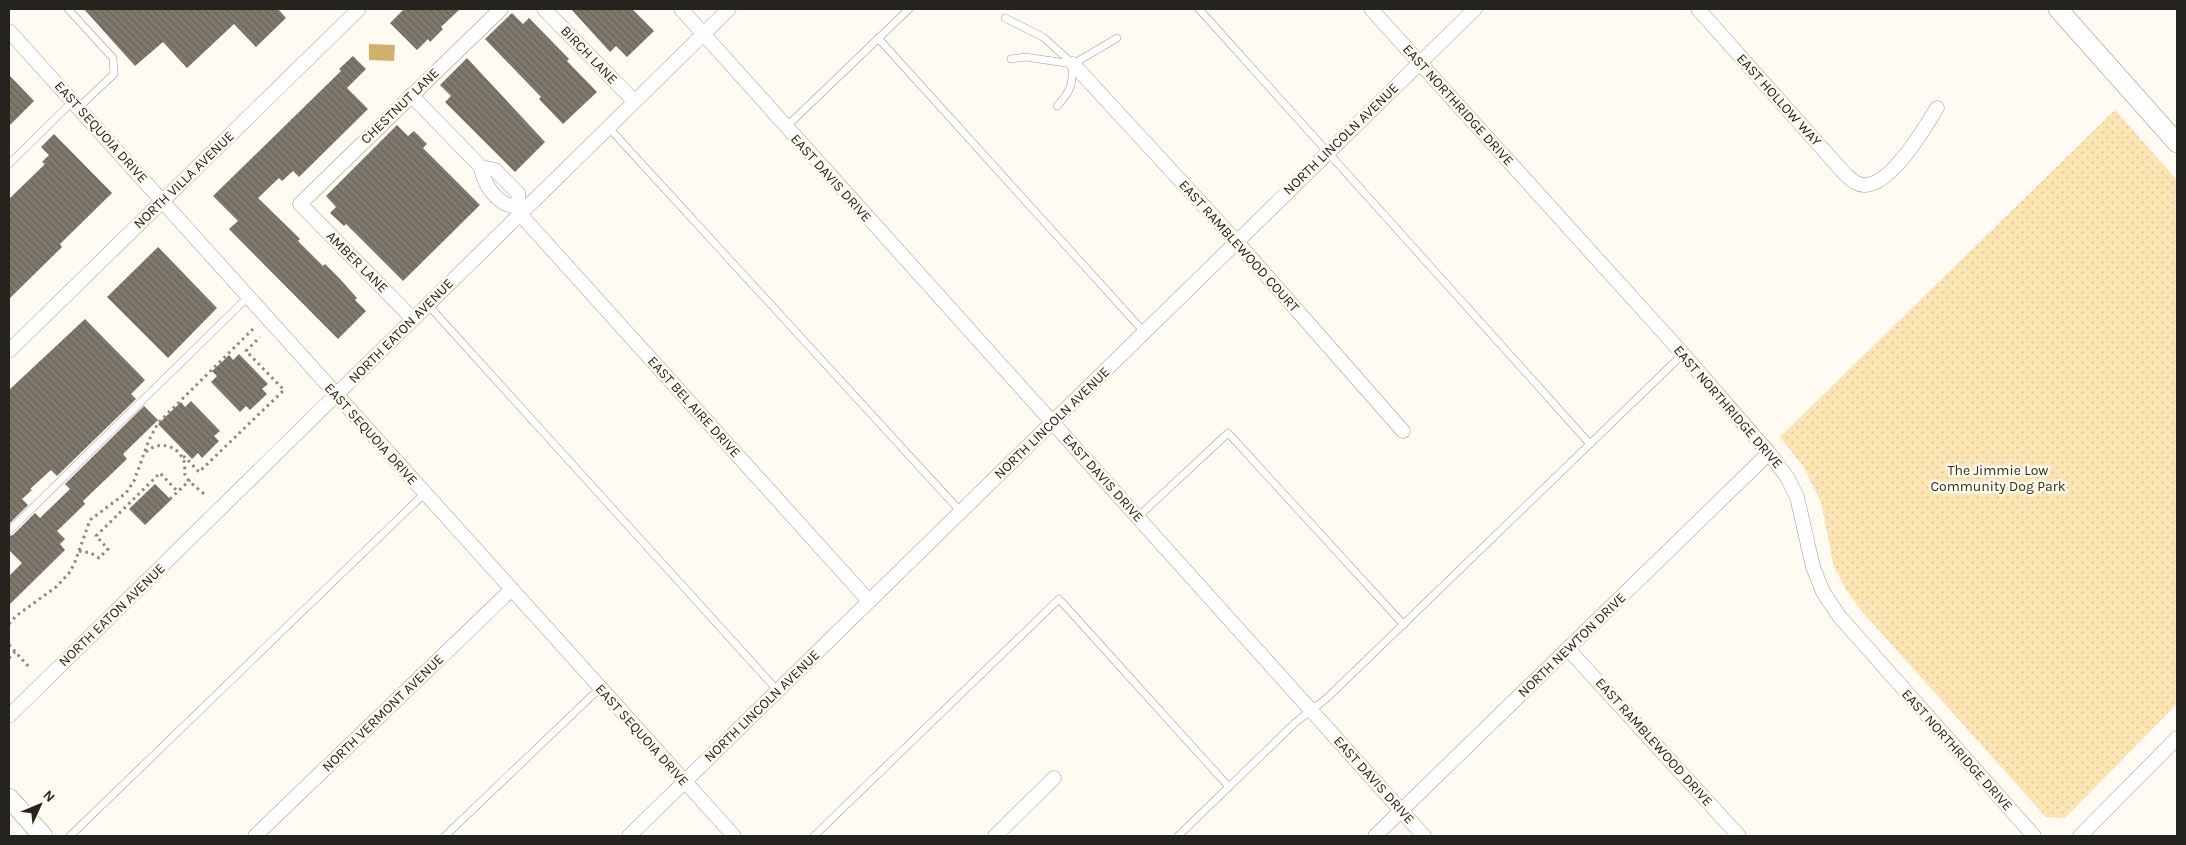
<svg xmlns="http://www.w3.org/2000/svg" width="2186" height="845" font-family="Karla,sans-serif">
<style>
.park{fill:url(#park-dots)}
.water{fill:#d1b06b}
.building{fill:url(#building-back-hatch)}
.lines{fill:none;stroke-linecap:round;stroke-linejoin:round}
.lane-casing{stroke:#a29c8e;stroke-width:8}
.street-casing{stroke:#a29c8e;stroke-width:15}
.secondary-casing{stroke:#a29c8e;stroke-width:20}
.path{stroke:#8b8881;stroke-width:3;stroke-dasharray:2.5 4;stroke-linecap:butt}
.lane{stroke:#fff;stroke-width:7}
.street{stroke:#fff;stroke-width:14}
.secondary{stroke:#fff;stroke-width:19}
.labels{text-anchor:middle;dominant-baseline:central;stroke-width:5;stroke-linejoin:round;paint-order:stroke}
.street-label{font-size:14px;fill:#25231e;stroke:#fffaf2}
.park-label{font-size:14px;fill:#392c0c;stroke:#fffaf2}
</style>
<defs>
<pattern id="park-dots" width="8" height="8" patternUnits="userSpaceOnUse" patternTransform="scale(1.25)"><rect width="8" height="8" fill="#fce4b3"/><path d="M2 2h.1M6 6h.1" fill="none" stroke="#d8c39a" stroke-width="1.8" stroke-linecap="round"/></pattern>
<pattern id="building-back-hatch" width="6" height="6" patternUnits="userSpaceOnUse" patternTransform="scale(1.25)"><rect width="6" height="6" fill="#7f786c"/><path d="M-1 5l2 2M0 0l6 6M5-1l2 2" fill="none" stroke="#686258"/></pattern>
</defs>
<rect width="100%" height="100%" fill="#fffaf2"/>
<polygon class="park" points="2115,110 2177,180 2177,704 2065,818 2046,817 1859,608 1847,591 1834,567 1821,502 1803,466 1780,437"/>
<polygon class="water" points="369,44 395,45 394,61 369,60"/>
<g class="building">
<polygon points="84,9 278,9 286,18 256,47 234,24 187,68 163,42 135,66"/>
<polygon points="404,9 460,9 441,27 443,29 430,42 428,39 417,50 390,23"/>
<polygon points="571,9 632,9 654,31 627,57 616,46 610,52"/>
<polygon points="512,13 523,24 529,18 569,59 567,61 597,92 563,124 539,99 541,97 485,39"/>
<polygon points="353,56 366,69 347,88 368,109 299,177 293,171 282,181 279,178 258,198 300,239 298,241 323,266 325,264 339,278 357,298 355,300 366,311 338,339 229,229 238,221 213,196 341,71 339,69"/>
<polygon points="467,58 545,142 515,172 445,102 451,96 440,85"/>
<polygon points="9,75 34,101 9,126"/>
<polygon points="397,125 408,136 414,131 427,144 423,148 480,205 403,281 346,224 344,226 330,213 336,207 326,196"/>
<polygon points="54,134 112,193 60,244 62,247 9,299 9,199 45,164 42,162 49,155 41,147"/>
<polygon points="158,247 217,308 168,358 107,297"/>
<polygon points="85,319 145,380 131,394 136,399 57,476 51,470 30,489 32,490 22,499 28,505 9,524 9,390"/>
<polygon points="239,354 268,384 262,389 267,394 250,410 246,406 240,412 211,382 217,376 212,371 223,361 229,355 233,360"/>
<polygon points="191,401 220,431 214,436 219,441 202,458 198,453 192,459 158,424 181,402 185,407"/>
<polygon points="144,406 158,420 123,454 127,459 83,501 85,504 57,531 65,539 60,544 65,550 9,605 9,576 22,563 9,550 9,536 13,535 35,513 40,518 70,489 65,484"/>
<polygon points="155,484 171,500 145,525 129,509"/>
</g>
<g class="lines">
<g class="lane-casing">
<g id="lane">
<polyline points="68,9 113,58 114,74 78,108"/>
<polyline points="1199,9 1590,444"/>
<polyline points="1005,18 1043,37 1073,64"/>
<polyline points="878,38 1145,333"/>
<polyline points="1011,59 1025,57 1073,64 1117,38"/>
<path d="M1057 106C1072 90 1072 85 1073 64"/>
<polyline points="786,127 909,9"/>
<polyline points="609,128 961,512"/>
<polyline points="9,164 72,102"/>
<polyline points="428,305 778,691"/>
<polyline points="1138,517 1228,433 1404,625"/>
<polyline points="9,531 248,297"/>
<polyline points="70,836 425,493"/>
<polyline points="445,836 600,688"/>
<polyline points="814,836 1059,599 1229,787"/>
<polyline points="1178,836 1296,722 1327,698 1683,354"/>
</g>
</g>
<g class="street-casing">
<g id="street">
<polyline points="544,9 634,101"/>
<polyline points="681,9 1424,836"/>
<polyline points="1371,9 1683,354 1769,453 1787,477 1797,497 1813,567 1823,592 1839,616 2034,836"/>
<path d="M1698 9 1845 174C1851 179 1857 186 1865 185 1891 185 1925 128 1937 108"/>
<polyline points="9,31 734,836"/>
<polyline points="1073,64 1237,242 1403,431"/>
<polyline points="411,95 481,167 495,170 518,193 519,207"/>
<path d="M481 167C483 181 491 195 504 203 510 207 517 205 523 210"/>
<polyline points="519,213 869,601"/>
<polyline points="413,319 300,204 501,9"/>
<polyline points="9,351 359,9"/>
<polyline points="1568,649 1739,836"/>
<polyline points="9,716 729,9"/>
<polyline points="255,836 511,590"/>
<polyline points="629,836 1475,9"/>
<polyline points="995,836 1054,778"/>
<polyline points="1375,836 1769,453"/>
<polyline points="2080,836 2177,738"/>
</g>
</g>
<g class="secondary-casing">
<g id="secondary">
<polyline points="2058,9 2177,143"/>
<polyline points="9,798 43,836"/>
</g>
</g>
<g class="path">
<path d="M146 452C157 441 176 444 183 459 186 464 184 470 185 475 187 481 200 490 205 495"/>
<polyline points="183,457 185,457 199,472 284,390 246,351 260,337"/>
<polyline points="170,499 190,480"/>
<polyline points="79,551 91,553 99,558 108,549 96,536 160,473 178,492"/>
<polyline points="9,624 16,616 56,587 70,572 75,562 90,520 126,493 134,481 149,440 158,423 253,329"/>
<polyline points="9,645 29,667"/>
<polyline points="9,658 15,652"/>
</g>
<use href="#lane" class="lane"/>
<use href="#street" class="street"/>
<use href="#secondary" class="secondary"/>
</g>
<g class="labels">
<g class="street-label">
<text transform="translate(589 55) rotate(46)">BIRCH LANE</text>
<text transform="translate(1779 100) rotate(48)">EAST HOLLOW WAY</text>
<text transform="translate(1458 105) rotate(48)">EAST NORTHRIDGE DRIVE</text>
<text transform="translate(400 106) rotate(-44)">CHESTNUT LANE</text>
<text transform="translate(101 132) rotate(48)">EAST SEQUOIA DRIVE</text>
<text transform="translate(1341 139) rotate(-44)">NORTH LINCOLN AVENUE</text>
<text transform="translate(831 178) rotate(48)">EAST DAVIS DRIVE</text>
<text transform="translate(184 180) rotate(-44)">NORTH VILLA AVENUE</text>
<text transform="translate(1239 246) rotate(48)">EAST RAMBLEWOOD COURT</text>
<text transform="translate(357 262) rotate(45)">AMBER LANE</text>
<text transform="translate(401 331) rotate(-45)">NORTH EATON AVENUE</text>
<text transform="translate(694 407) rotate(48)">EAST BEL AIRE DRIVE</text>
<text transform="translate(1728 407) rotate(49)">EAST NORTHRIDGE DRIVE</text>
<text transform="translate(1052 423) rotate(-44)">NORTH LINCOLN AVENUE</text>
<text transform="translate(371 434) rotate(48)">EAST SEQUOIA DRIVE</text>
<text transform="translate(1103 478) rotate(48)">EAST DAVIS DRIVE</text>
<text transform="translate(112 615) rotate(-44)">NORTH EATON AVENUE</text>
<text transform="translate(1572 645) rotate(-44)">NORTH NEWTON DRIVE</text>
<text transform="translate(762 706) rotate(-44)">NORTH LINCOLN AVENUE</text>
<text transform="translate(383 713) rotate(-44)">NORTH VERMONT AVENUE</text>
<text transform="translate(642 735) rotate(48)">EAST SEQUOIA DRIVE</text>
<text transform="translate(1654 742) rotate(48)">EAST RAMBLEWOOD DRIVE</text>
<text transform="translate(1957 750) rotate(48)">EAST NORTHRIDGE DRIVE</text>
<text transform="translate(1374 780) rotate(48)">EAST DAVIS DRIVE</text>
</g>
<g class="park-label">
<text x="1998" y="470">The Jimmie Low<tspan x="1998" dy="16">Community Dog Park</tspan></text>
</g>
</g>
<rect width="2186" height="845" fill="none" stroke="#25231e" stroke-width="20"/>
<g transform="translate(40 805) rotate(46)" stroke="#fffaf2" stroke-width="4" paint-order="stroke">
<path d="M0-4L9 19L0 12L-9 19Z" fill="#25231e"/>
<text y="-8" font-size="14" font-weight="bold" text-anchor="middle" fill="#25231e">N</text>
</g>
</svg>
